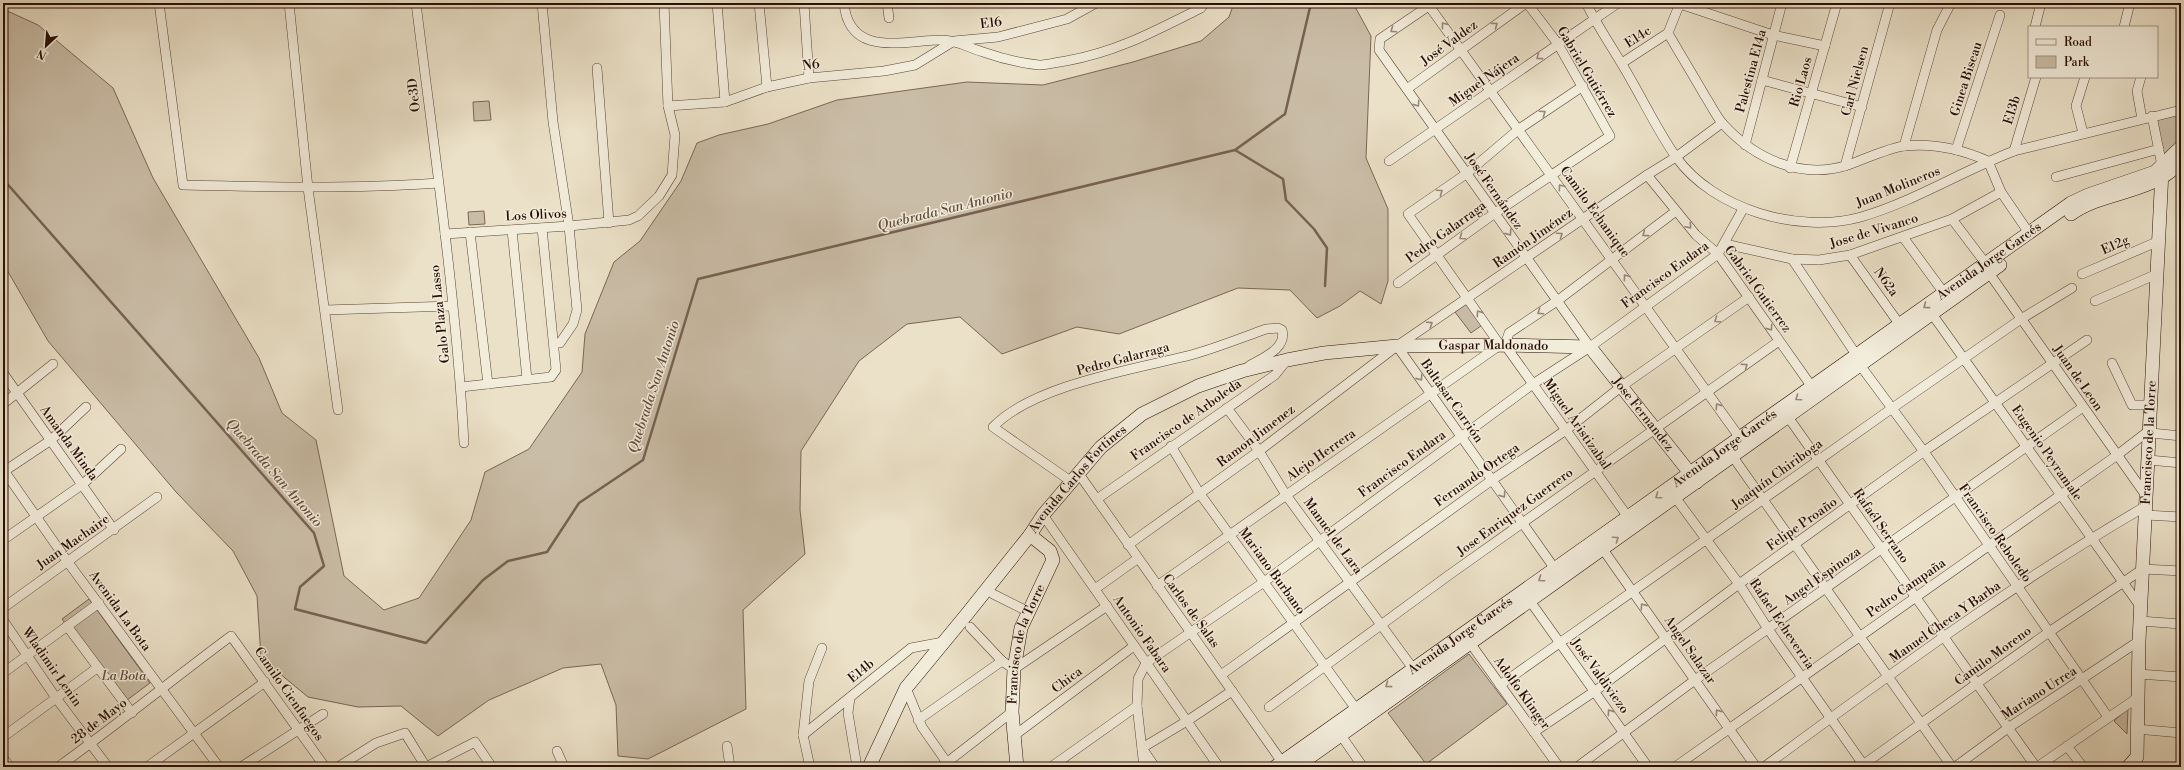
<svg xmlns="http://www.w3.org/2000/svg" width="2184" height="770" font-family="'Libre Bodoni',serif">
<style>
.green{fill:#cabda7;stroke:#7a6656}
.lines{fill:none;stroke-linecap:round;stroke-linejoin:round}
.stream{stroke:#766151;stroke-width:2.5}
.street-casing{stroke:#5a4335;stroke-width:10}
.secondary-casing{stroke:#2a0e04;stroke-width:14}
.street{stroke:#f2ecdb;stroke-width:9}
.secondary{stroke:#f2ecdb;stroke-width:13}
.oneway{stroke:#98887a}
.labels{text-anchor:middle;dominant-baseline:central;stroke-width:3;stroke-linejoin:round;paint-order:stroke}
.street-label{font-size:13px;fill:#2a0e04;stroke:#f2ecdb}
.park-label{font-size:13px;font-style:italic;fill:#624b3d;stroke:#f2ecdb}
.water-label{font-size:14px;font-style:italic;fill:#634d3e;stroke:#f2ecdb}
</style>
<rect width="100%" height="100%" fill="#ebe1c8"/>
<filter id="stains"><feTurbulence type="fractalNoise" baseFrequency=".005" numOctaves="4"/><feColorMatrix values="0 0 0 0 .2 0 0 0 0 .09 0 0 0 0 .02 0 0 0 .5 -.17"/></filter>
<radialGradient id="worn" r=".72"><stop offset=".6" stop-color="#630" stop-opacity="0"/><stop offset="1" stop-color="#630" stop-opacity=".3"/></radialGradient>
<g class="green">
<polygon points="1234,3 1353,3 1371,36 1366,158 1388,209 1388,281 1381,304 1360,291 1340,306 1317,318 1290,290 1238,288 1119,334 1077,327 1002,354 960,317 907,324 859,361 801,451 800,510 805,554 743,610 746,709 648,759 618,756 616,705 601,664 563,668 489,700 438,736 401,706 358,707 308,697 261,658 257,596 233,551 176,492 48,341 3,263 3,9 38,25 113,88 153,178 259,358 282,413 316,440 344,576 384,610 419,598 471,520 485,472 529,449 582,372 585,334 614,262 640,241 681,181 697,143 719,135 768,124 837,100 967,82 1043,85 1133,62 1201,41 1229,17"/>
<polygon points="489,101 491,120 474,121 473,102"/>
<polygon points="2181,110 2181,145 2162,166 2152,116"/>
<polygon points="484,211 485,224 469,225 468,212"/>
<polygon points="1469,302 1485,323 1471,333 1455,312"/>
<polygon points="89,599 150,683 123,703 62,619"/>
<polygon points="1469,654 1507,704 1426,764 1388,713"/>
<polygon points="2128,708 2127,734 2114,721"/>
</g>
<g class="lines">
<g class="stream">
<polyline points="1235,150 1283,179 1286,200 1314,229 1327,248 1325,286"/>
<polyline points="3,179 314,533 324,566 300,587 295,609 426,643 483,580 508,561 547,552 579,503 643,460 698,279 1235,150 1285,114 1311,3"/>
</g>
<g class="street-casing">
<g id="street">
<path d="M159 3 183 185C268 187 353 189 438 183"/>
<polyline points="289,3 308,188 338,410"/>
<path d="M416 3C434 149 456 296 464 443"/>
<polyline points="542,3 553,122 569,226 577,310 573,324 560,343 554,343"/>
<polyline points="717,3 725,102"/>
<polyline points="759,3 767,87"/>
<polyline points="804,3 809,78"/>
<path d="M844 3C849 59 905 40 942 40 957 40 969 48 983 52 1000 58 1020 63 1039 65 1047 65 1057 62 1066 61 1117 52 1155 31 1201 8L1205 3"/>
<polyline points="887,3 889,18"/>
<polyline points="1427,3 1740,438"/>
<polyline points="1433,3 1380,39 1379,50 1590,347"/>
<path d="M1586 3C1599 29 1616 53 1630 78 1645 104 1659 133 1676 157 1714 210 1799 234 1861 217 1915 201 1962 171 2014 151L2181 110"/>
<path d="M1680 3 1668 33C1680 54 1693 75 1705 96 1711 105 1716 116 1723 124 1755 159 1801 180 1848 165 1863 160 1890 147 1905 146 1933 143 1963 150 1988 161L2001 192 2029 233"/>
<polyline points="1680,4 1773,35 1825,46"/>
<polyline points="2035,27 2041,3"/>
<polyline points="2124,27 2130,3"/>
<polyline points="1622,63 1668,33"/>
<polyline points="597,68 609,223"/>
<polyline points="2141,77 2137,91 2142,119"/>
<polyline points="1762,80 1862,107"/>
<polyline points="1407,89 1526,3"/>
<polyline points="668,106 725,102 767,87 809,78 884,71 915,65 954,41 998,37 1067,19 1096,3"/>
<polyline points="2152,116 2162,166"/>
<polyline points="2083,133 2076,106 2085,77"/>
<polyline points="1745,145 1782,3"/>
<polyline points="1904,146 1937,30 1951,3"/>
<polyline points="1956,150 2000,15"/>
<polyline points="2014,151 2036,77"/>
<polyline points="1389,161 1618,3"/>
<polyline points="1845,166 1890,3"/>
<polyline points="1790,168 1837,3"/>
<polyline points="1647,175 1696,235 1718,254 1812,387"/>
<polyline points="2056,177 2159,149"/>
<polyline points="1952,219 1986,264"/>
<polyline points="512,230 527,379"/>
<polyline points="470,232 488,384"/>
<polyline points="445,234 569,226 629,220 638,216 659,196 672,175 675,135 668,106 664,3"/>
<polyline points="1903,237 1944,293"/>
<polyline points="1725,244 1792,259 1819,260 1850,255 1952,219 2001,192"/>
<polyline points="1850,255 1900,325"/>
<polyline points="1792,259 1857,356"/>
<polyline points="1989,273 2147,497"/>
<polyline points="2082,274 2159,241"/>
<polyline points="1398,283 1495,213 1610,136 1558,44 1527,3"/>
<polyline points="2095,301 2157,274"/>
<polyline points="325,310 452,306"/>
<polyline points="1932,314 2140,606"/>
<polyline points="1397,346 1555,569"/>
<polyline points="2112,363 2132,405 2151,405"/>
<polyline points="1860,365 1925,453 2108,717"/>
<polyline points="3,373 114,530"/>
<polyline points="461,387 551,377 556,370 542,228"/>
<polyline points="3,404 53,364"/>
<polyline points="1227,408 1259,451 1286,495 1417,674"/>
<polyline points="1788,417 2036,767"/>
<polyline points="2151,433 2181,436"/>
<polyline points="1171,446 1200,494 1356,709"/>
<polyline points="1733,457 1952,767"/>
<polyline points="2149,460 2181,463"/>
<polyline points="3,469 67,561 219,767"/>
<polyline points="3,472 51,440 86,407"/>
<polyline points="1079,474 1282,762"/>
<path d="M1072 482 993 427C1033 385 1135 369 1191 355 1216 348 1241 338 1266 329L1278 328 1282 330C1287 349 1262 358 1249 366"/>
<polyline points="1675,497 1739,584 1768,629 1865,767"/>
<polyline points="1097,499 1275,375 1287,360"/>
<polyline points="1043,515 1219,767"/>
<polyline points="2146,515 2181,517"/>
<polyline points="1628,517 1505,345 1509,333 1557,301 1676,211"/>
<polyline points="3,540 83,484 121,449"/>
<polyline points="1128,545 1259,451 1397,346 1647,175 1676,157 1722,123"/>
<polyline points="1602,548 1756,767"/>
<polyline points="1157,586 1500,345 1408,214 1466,174 1519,129 1583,86"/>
<polyline points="1095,589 1137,559"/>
<polyline points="993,594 1027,611"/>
<polyline points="1530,601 1648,767"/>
<polyline points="3,608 157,497"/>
<polyline points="3,620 56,698 108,767"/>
<polyline points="2140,621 2181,624"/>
<polyline points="67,626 132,713"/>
<polyline points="970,627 1002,661 1014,669 1107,606"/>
<polyline points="1468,640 1559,767"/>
<polyline points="3,673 99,603"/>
<polyline points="2138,674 2181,677"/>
<polyline points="1221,675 1492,480 1566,430 1622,386 1749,297"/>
<polyline points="1500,685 1891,409 2021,319 2072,288"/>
<polyline points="906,688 922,727 950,767"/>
<polyline points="850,698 848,713 857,767"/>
<polyline points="1269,707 1449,575 1779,341"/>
<polyline points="918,720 1002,661"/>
<polyline points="2136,729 2181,733"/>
<polyline points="1338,731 1363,767"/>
<polyline points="1534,732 1595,691 1739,584 1923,452 2087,340"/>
<polyline points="803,735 911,648 943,642"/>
<polyline points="1015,735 1134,646"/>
<polyline points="3,737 97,668"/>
<polyline points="727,746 730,767"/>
<polyline points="2067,746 2083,767"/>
<polyline points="557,751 564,767"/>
<polyline points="3,758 10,767"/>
<path d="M58 767C117 725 173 679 231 636L325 767"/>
<polyline points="147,767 265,682"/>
<polyline points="241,767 323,714"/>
<polyline points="338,767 376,743 405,733 426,767"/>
<polyline points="426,767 475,742 492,767"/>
<polyline points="810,767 803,735 809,681 822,648"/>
<polyline points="941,767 1012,712"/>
<polyline points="1051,767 1137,706"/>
<polyline points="1144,767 1137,706 1138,679 1146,663 1264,582 1533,384 1590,347 1718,254 1743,209"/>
<polyline points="1155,767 1142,748 1187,721 1232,691"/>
<polyline points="1577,767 1695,680 2083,407"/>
<polyline points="1675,767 2116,456 2151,429"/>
<path d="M1764 767C1888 676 2013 583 2146 506"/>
<polyline points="1860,767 2049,632 2143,569 2181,571"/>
<polyline points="1955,767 2008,728 2139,641"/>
<polyline points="2037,767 2137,698"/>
</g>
</g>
<g class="secondary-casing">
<g id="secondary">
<path d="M2071 214C2105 190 2150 195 2181 162"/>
<path id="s1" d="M869 767 906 688 967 614 1030 535 1043 515 1101 447 1142 414 1198 386 1242 371 1287 360 1324 353 1397 346 1505 345 1590 347 1697 482"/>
<path id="s2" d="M1017 767 1012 712 1014 669 1021 628 1053 560 1050 551 1030 535"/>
<path id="s3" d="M1275 767 2071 203 2088 195 2155 172 2181 147"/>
<path d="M1296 767C1531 600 1765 433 2000 265"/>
<path id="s4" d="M2128 767 2137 757 2139 641 2162 171"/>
</g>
</g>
<use href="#street" class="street"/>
<use href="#secondary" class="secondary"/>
</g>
<defs><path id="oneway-chevron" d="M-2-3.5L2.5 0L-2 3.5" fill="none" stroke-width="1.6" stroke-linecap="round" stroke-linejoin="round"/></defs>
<g class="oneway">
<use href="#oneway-chevron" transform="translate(1444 25) rotate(-127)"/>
<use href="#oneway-chevron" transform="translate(1495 25) rotate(-36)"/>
<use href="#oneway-chevron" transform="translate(1393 30) rotate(146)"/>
<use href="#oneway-chevron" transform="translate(1539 57) rotate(144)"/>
<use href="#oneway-chevron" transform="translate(1417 104) rotate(55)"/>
<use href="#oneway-chevron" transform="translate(1543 113) rotate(-34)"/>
<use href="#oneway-chevron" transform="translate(1561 187) rotate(-126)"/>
<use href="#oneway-chevron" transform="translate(1440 192) rotate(-35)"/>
<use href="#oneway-chevron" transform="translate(1689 226) rotate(49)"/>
<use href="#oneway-chevron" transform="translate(1509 233) rotate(55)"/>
<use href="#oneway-chevron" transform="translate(1645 234) rotate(143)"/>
<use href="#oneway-chevron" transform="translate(1560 235) rotate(-35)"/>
<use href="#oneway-chevron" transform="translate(1462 237) rotate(145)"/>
<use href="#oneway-chevron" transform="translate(1626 277) rotate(-126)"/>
<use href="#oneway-chevron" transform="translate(1926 306) rotate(144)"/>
<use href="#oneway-chevron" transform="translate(1540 312) rotate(146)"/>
<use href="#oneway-chevron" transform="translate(1479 313) rotate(-125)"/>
<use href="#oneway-chevron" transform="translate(1717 320) rotate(145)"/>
<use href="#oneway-chevron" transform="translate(1430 324) rotate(-34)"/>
<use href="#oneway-chevron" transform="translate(1770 328) rotate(55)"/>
<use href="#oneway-chevron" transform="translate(1745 366) rotate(-36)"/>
<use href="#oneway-chevron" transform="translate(1420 378) rotate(55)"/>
<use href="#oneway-chevron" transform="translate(1798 398) rotate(145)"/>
<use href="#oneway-chevron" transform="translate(1718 406) rotate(-125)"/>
<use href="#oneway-chevron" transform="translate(1503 495) rotate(55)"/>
<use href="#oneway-chevron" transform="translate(1658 496) rotate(145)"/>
<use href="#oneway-chevron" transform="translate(1616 539) rotate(-35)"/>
<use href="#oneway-chevron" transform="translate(1541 579) rotate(145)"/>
<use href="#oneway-chevron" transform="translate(1643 606) rotate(-125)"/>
<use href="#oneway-chevron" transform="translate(1388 685) rotate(144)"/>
<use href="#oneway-chevron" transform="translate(1610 712) rotate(-125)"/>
<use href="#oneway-chevron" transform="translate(1718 712) rotate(-125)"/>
</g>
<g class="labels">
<g class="street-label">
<text transform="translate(991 23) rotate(-7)">E16</text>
<text transform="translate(1638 37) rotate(-33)">E14c</text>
<text transform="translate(1449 43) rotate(-36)">José Valdez</text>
<text transform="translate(811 65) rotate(-7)">N6</text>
<text transform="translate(1751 71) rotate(-75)">Palestina E14a</text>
<text transform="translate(1587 72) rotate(59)">Gabriel Gutiérrez</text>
<text transform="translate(1966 79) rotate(-72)">Ginea Biseau</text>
<text transform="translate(1484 80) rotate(-35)">Miguel Nájera</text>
<text transform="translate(1855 81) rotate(-75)">Carl Nielsen</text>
<text transform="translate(1801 82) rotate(-74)">Rio Laos</text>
<text transform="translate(414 95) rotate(-97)">Oe3D</text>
<text transform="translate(2012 110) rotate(-73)">E13b</text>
<text transform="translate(1898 187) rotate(-22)">Juan Molineros</text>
<text transform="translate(1494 191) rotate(55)">José Fernández</text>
<text transform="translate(1595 212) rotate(54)">Camilo Echanique</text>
<text transform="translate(536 215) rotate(-3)">Los Olivos</text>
<text transform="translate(1874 231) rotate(-17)">Jose de Vivanco</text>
<text transform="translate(1446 232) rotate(-36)">Pedro Galarraga</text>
<text transform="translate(1533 238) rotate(-35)">Ramón Jiménez</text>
<text transform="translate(2115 245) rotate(-24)">E12g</text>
<text stroke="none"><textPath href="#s3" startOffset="875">Avenida Jorge Garcés</textPath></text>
<text transform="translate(1665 275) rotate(-36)">Francisco Endara</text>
<text transform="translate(1886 282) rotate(54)">N62a</text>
<text transform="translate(1758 289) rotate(54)">Gabriel Gutierrez</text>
<text transform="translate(440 314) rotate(-96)">Galo Plaza Lasso</text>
<text stroke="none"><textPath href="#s1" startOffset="813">Gaspar Maldonado</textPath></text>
<text transform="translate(1123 359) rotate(-15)">Pedro Galarraga</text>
<text transform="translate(2078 378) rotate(55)">Juan de Leon</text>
<text transform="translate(1452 401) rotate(55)">Baltasar Carrión</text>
<text stroke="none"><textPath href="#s1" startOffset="995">Jose Fernandez</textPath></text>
<text transform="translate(1186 420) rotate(-35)">Francisco de Arboleda</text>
<text transform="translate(1577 424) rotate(55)">Miguel Aristizabal</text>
<text transform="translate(1256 436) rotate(-37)">Ramon Jimenez</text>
<text transform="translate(69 443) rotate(54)">Amanda Minda</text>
<text stroke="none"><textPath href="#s4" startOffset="328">Francisco de la Torre</textPath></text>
<text stroke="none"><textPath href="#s3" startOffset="551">Avenida Jorge Garcés</textPath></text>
<text transform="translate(2047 453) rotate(55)">Eugenio Peyramale</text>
<text transform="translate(1321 455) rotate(-35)">Alejo Herrera</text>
<text transform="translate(1402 464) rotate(-36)">Francisco Endara</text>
<text transform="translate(1777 474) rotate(-36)">Joaquín Chiriboga</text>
<text transform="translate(1477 475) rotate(-35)">Fernando Ortega</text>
<text stroke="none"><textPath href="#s1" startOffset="358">Avenida Carlos Fortines</textPath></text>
<text transform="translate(1515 512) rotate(-36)">Jose Enriquez Guerrero</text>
<text transform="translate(1802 524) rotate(-35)">Felipe Proaño</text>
<text transform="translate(1881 526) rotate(55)">Rafaél Serrano</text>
<text transform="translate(1995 533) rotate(55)">Francisco Reboledo</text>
<text transform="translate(1333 536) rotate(54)">Manuel de Lara</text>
<text transform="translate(73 542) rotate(-35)">Juan Machaire</text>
<text transform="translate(1272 571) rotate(54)">Mariano Burbano</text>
<text transform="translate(1822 576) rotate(-35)">Angel Espinoza</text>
<text transform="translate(1906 588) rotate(-35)">Pedro Campaña</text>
<text transform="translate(120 611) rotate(54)">Avenida La Bota</text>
<text transform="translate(1191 611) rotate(54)">Carlos de Salas</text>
<text transform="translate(1945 622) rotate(-35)">Manuel Checa Y Barba</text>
<text transform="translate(1782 624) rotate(56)">Rafael Echeverria</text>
<text transform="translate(1142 634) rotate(55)">Antonio Fabara</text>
<text stroke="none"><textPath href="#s3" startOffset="227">Avenida Jorge Garcés</textPath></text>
<text stroke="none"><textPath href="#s2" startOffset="125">Francisco de la Torre</textPath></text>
<text transform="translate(1690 650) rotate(55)">Angel Salazar</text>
<text transform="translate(1993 656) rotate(-36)">Camilo Moreno</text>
<text transform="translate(52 667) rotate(55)">Wladimir Lenin</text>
<text transform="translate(861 671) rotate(-39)">E14b</text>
<text transform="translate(1600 676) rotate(54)">José Valdiviezo</text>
<text transform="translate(1067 680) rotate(-37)">Chica</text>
<text transform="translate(1522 693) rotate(54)">Adolfo Klinger</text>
<text transform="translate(2039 693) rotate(-33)">Mariano Urrea</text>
<text transform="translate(289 694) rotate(55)">Camilo Cienfuegos</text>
<text transform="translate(99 721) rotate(-37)">28 de Mayo</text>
</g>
<g class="park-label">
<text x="124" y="676">La Bota</text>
</g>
<g class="water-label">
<text transform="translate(945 210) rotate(-14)">Quebrada San Antonio</text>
<text transform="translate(654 387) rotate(-72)">Quebrada San Antonio</text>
<text transform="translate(274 473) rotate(49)">Quebrada San Antonio</text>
</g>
</g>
<rect width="2184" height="770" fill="none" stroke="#ebe1c8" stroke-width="16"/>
<rect x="4" y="4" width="2176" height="762" fill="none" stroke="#2a0e04" stroke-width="2"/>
<rect x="8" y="8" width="2168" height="754" fill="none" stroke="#2a0e04"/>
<rect x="2028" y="26" width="130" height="52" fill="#f2ecdb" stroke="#a29385"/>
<rect x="2036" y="39" width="20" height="6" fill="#f2ecdb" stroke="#a29385"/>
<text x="2064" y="46" font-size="12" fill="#2a0e04">Road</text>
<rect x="2036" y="56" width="20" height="12" fill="#cabda7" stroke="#a29385"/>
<text x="2064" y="66" font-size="12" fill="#2a0e04">Park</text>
<g transform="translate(46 46) rotate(206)" stroke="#f2ecdb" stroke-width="3" paint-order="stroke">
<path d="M0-3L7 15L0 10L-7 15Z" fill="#2a0e04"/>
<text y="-6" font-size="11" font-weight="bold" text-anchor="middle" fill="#2a0e04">N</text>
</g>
<rect width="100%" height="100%" filter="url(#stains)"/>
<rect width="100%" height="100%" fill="url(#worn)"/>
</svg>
